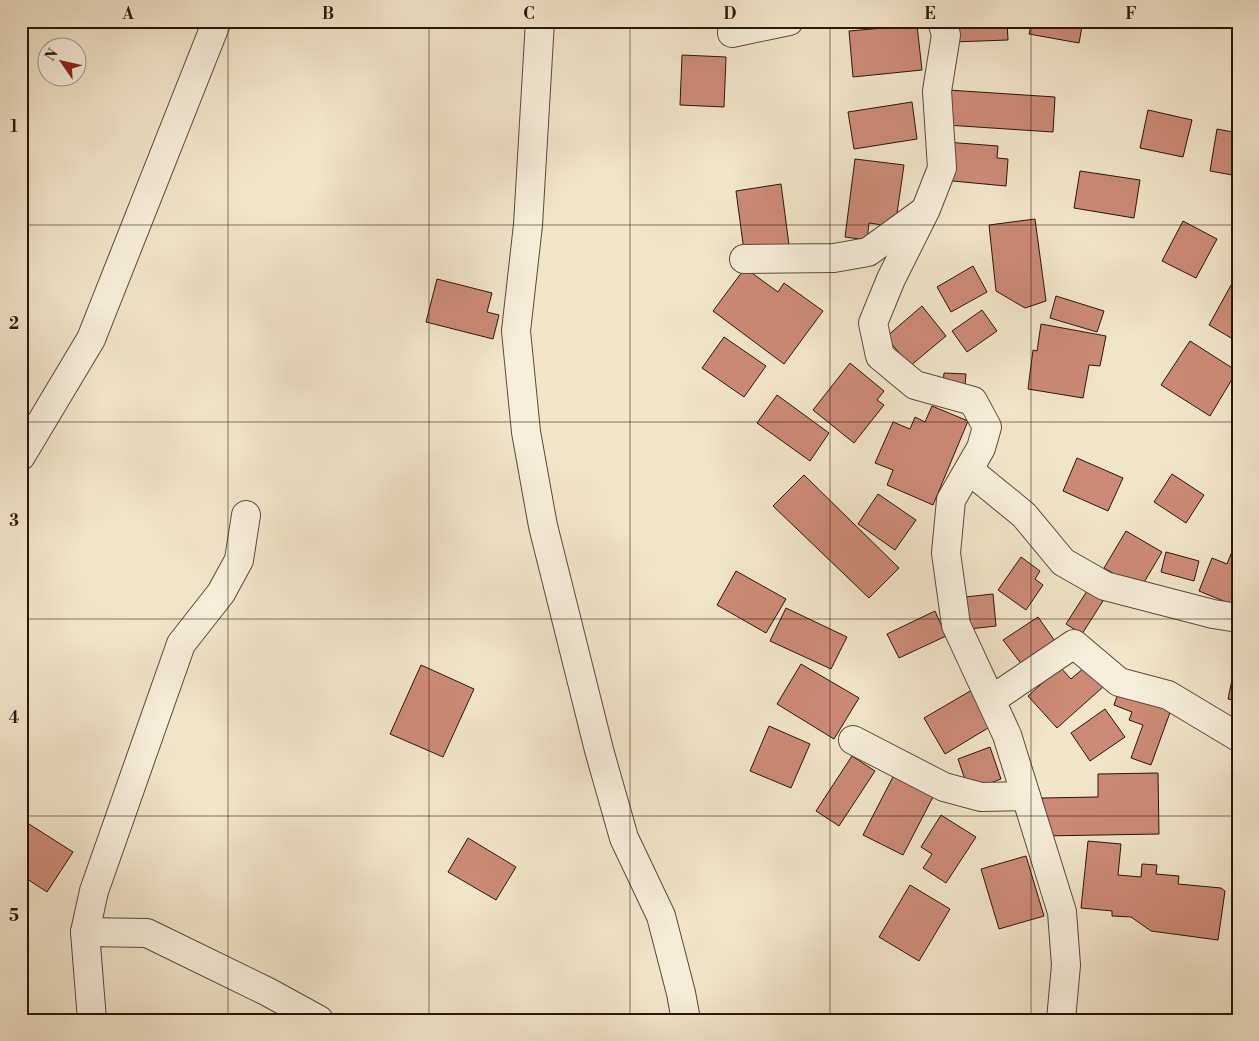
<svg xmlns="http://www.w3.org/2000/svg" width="1259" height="1041" font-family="'Libre Bodoni',serif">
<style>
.building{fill:#cd8b77;stroke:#2a150a}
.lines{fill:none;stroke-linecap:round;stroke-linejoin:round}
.minor-casing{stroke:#5c493a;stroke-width:30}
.minor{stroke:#f7efdd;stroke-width:28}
.grid{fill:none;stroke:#2a150a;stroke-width:1;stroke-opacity:0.55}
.neatline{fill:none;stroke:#2a150a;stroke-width:2}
.grid-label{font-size:16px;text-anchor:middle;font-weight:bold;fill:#2a150a}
</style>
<rect width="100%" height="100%" fill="#f2e6ca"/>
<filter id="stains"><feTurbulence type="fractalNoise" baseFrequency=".004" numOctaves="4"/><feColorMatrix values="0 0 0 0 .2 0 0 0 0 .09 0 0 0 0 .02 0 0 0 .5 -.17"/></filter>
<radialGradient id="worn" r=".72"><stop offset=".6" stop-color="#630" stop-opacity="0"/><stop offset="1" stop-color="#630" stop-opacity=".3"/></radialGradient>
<g class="building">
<polygon points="952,21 1007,21 1008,40 953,42"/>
<polygon points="1032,21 1083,21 1079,43 1029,34"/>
<polygon points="917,25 922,70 853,77 849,31"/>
<polygon points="682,55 726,57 724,107 680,105"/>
<polygon points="1238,59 1238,81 1234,80"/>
<polygon points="948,90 1055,97 1053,132 946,125"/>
<polygon points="912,102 917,139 854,149 848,112"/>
<polygon points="1148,110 1192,120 1183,157 1140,148"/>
<polygon points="1217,129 1238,133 1238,176 1210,171"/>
<polygon points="946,142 998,146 997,158 1008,159 1006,186 942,180"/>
<polygon points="855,159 904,165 895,227 869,223 867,240 845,237"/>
<polygon points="1080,171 1140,180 1134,218 1074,208"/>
<polygon points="781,184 789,245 744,251 736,191"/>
<polygon points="1035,219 1046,301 1025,308 996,291 989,225"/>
<polygon points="1183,221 1217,239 1196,278 1162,261"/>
<polygon points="973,266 987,292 951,312 937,287"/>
<polygon points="745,268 778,292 784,283 823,311 784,364 713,311"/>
<polygon points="1235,278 1238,279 1238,342 1209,325"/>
<polygon points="437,279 492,293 487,312 499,315 493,339 426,322"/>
<polygon points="1056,296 1104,311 1097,332 1050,318"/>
<polygon points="922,306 946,336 910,366 886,337"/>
<polygon points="982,310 997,331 967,352 952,331"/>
<polygon points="1041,324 1106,336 1100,366 1089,365 1083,398 1028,389 1033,350 1037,351"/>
<polygon points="724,337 766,366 744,397 702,368"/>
<polygon points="1190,341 1237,371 1210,416 1161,385"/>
<polygon points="850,363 884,391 877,400 884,405 854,443 813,410"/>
<polygon points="944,373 966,374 965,385 943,384"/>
<polygon points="777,395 829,433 810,461 757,423"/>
<polygon points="932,406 968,421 933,505 887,485 893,470 875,463 893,422 910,429 915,417 925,422"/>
<polygon points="1077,458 1123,478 1108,511 1063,491"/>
<polygon points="1172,474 1204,495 1186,523 1154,502"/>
<polygon points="804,475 899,568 869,598 773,506"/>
<polygon points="878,494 916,520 895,550 858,524"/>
<polygon points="1126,531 1162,552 1140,589 1104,568"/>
<polygon points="1233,549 1238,551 1238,607 1199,591 1212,558 1227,564"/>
<polygon points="1166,552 1199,561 1194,581 1161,572"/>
<polygon points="1021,557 1040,571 1035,579 1043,585 1026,610 998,590"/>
<polygon points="736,571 786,599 766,633 717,605"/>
<polygon points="1087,591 1103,601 1082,634 1066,624"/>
<polygon points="993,594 996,626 969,629 965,597"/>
<polygon points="786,608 847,637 831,669 770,641"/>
<polygon points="935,611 946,636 899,658 887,634"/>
<polygon points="1038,617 1057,644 1023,666 1003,640"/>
<polygon points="1238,651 1238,701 1228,699"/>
<polygon points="801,664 859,698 834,739 777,704"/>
<polygon points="421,665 474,689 443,757 390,734"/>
<polygon points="1060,667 1071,679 1085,667 1103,687 1057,728 1028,696"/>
<polygon points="1120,688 1172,707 1151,765 1131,758 1143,725 1129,720 1132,712 1114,705"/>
<polygon points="972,690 993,725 945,754 924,718"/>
<polygon points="1105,709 1125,737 1090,761 1071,733"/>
<polygon points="769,726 810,744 791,788 750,771"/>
<polygon points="990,747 1001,779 969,791 958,759"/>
<polygon points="852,756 875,771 839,826 816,811"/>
<polygon points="895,773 935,793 903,855 863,835"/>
<polygon points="1158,773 1159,834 1042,836 1042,798 1098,797 1098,774"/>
<polygon points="941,815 976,837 946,883 923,868 932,854 921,847"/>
<polygon points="21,819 73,852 47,892 21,875"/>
<polygon points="468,838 516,867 496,900 448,872"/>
<polygon points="1088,841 1121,844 1118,875 1141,877 1142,864 1157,865 1156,874 1179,876 1178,884 1221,888 1225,891 1218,940 1151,931 1131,917 1112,916 1112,911 1081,908"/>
<polygon points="1026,856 1044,916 999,929 981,869"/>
<polygon points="910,885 950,909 919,961 879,937"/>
</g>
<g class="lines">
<g class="minor-casing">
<g id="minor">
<polyline points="540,21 528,225 516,331 526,432 543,526 599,750 624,838 661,916 681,993 686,1020"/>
<polyline points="942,21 946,35 937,91 942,168 926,209 891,279 873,323 880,356 915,385 973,401 987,427 981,448 951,500 946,553 956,625 1007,735 1062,912 1066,965 1061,1020"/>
<polyline points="732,33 789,21"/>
<polyline points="744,259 834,258 868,252 923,212"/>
<polyline points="21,456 91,339 217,21"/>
<polyline points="969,470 1024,515 1063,562 1105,586 1213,614 1238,618"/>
<polyline points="991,700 1074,644 1119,682 1168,695 1238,737"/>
<polyline points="853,740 944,787 981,797 1026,796"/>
<polyline points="85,932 147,933 268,992 319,1020"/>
<polyline points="92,1020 85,932 94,891 181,644 221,593 239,560 246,515"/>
</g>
</g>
<use href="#minor" class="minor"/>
</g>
<path class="grid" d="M228 21V1020M429 21V1020M630 21V1020M830 21V1020M1031 21V1020M21 225H1238M21 422H1238M21 619H1238M21 816H1238"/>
<rect width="1259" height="1041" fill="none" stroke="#f2e6ca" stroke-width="55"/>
<g transform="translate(62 62) rotate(304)"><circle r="24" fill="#f7efdd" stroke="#a59889"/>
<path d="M0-4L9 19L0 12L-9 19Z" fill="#8f2418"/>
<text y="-8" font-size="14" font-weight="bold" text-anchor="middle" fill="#2a150a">N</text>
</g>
<rect x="28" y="28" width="1204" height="986" class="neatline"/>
<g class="grid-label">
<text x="128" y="19">A</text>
<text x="328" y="19">B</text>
<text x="529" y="19">C</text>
<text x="730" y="19">D</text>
<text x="930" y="19">E</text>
<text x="1131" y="19">F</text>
<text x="14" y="132">1</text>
<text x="14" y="329">2</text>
<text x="14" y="526">3</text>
<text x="14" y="723">4</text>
<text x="14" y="921">5</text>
</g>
<rect width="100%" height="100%" filter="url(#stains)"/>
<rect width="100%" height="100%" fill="url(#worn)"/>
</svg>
